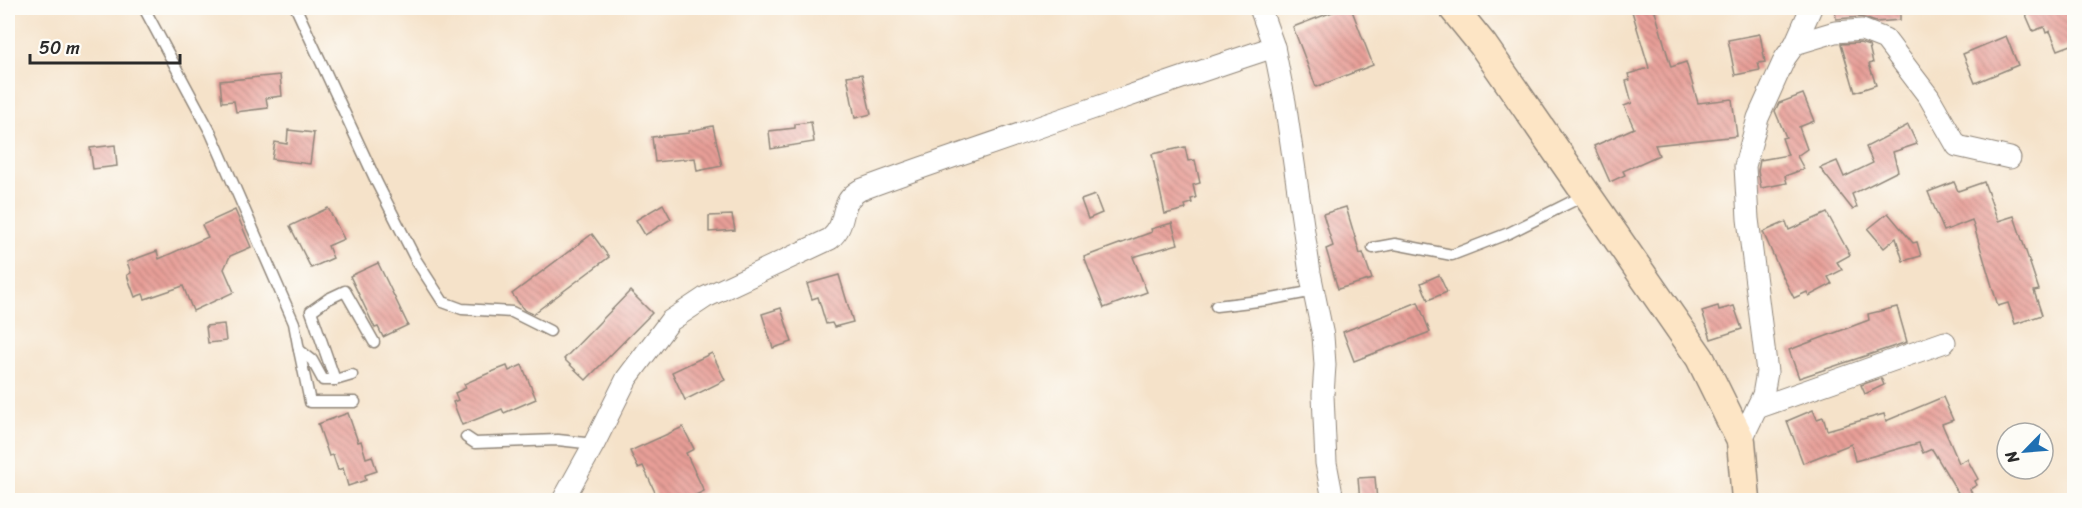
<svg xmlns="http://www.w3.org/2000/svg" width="2082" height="508" font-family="Sriracha,sans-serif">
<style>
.building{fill:url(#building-back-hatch)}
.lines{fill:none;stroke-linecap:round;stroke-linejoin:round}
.lane-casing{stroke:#90867a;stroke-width:13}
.street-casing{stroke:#90867a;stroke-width:23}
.secondary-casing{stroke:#90867a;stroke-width:31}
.lane{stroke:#fff;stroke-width:10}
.street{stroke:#fff;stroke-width:21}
.secondary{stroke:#fde5c5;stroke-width:28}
</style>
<defs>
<pattern id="building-back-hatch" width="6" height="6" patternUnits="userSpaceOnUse" patternTransform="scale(1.5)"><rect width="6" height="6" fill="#e89f98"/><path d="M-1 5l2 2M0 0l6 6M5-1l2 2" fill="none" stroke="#bc827c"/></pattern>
</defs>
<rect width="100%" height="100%" fill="#fdfcf7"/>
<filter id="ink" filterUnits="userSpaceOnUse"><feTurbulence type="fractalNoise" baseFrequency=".0167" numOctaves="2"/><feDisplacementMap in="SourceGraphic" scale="12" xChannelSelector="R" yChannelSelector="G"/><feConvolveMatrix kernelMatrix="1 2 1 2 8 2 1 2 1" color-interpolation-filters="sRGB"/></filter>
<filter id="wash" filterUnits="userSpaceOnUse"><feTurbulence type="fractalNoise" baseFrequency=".008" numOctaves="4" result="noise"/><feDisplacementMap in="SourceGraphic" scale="24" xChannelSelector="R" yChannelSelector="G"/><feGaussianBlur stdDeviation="1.35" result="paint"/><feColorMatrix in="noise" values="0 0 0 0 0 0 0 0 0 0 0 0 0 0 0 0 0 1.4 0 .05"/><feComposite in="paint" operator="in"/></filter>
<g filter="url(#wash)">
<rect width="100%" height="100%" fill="#f5e2c9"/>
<g id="blocks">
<g class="building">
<polygon points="1343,8 1351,8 1373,65 1316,87 1293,27"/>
<polygon points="1631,8 1654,8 1671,67 1686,62 1698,103 1732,99 1737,136 1655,145 1659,155 1623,171 1625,175 1610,182 1594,146 1634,128 1624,106 1632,103 1626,81 1630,80 1628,74 1649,68"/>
<polygon points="1835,8 1900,8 1900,20 1876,22 1861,17 1836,19"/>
<polygon points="2023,8 2074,8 2074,44 2058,50 2050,31 2046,33 2044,27 2033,31"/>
<polygon points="1760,34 1765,62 1758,63 1760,70 1735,75 1728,40"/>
<polygon points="2006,36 2018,65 1975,83 1963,54"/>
<polygon points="1860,43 1869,46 1873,63 1869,64 1876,85 1855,92 1841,44"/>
<polygon points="862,74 871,114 855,118 847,76"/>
<polygon points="280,75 282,96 266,98 268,108 236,112 234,101 222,102 220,81"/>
<polygon points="1803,94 1814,121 1799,127 1807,149 1797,156 1804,169 1785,176 1787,183 1761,188 1758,171 1760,160 1788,155 1782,138 1786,137 1775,111 1779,103"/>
<polygon points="811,122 814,142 771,149 769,131 795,128 795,124"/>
<polygon points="1908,125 1917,144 1893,152 1898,171 1852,194 1857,207 1853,210 1820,168 1837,161 1844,177 1873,163 1866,147"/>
<polygon points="713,126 722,166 697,171 695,158 655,162 652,137 689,133 689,131"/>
<polygon points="288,130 314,133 310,164 272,159 275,142 287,144"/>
<polygon points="115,145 117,166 93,169 90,148"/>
<polygon points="1185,147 1188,161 1195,160 1200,183 1193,185 1196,198 1191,199 1192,203 1185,205 1186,209 1165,214 1152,154"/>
<polygon points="1954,182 1958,191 1984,182 1998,221 2014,216 2039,290 2034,291 2042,315 2015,324 2008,303 1998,306 1972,220 1944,231 1928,192"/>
<polygon points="1095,195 1102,213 1088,219 1081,200"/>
<polygon points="663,204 671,219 645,235 636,220"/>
<polygon points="1346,207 1360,254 1363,253 1372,279 1338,289 1326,249 1333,246 1323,214"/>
<polygon points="328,208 344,239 328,246 333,258 311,268 290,226"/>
<polygon points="235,210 251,247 230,256 224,269 234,292 193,311 183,286 145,299 143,294 135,297 127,275 131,273 127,262 157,251 159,259 208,237 202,225"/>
<polygon points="1827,213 1850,255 1837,262 1842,270 1828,277 1832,284 1809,296 1807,292 1794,298 1781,273 1763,232 1786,222 1789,230"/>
<polygon points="1888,213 1913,243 1917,242 1921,256 1903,261 1896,238 1884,248 1868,229"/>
<polygon points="732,215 735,230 709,232 709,216"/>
<polygon points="1172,223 1178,244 1133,257 1147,292 1104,308 1084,257 1152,232 1151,229"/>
<polygon points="592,234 609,257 533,314 524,310 512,294"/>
<polygon points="378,263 408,325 383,337 378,327 375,328 350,276"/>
<polygon points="839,275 853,322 834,327 832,323 826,324 818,297 812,299 807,284"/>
<polygon points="1439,275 1447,292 1428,300 1421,283"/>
<polygon points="630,291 652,313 586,380 564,359"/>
<polygon points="1418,302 1430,332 1354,361 1343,332"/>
<polygon points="1718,306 1719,310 1734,306 1742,329 1711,339 1702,311"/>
<polygon points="1897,307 1907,342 1799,378 1789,350 1869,320 1868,314"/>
<polygon points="781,308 792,342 773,348 762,314"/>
<polygon points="224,324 226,341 208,343 206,326"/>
<polygon points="712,353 725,380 685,400 672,372"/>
<polygon points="522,365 536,399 504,413 502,409 462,425 453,402 458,400 455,393 466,388 464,384 489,373 507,366 509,371"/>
<polygon points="1881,378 1884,385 1865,394 1861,385"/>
<polygon points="1943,397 1953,420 1942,424 1959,463 1967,459 1978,479 1975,481 1977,485 1970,489 1975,501 1963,501 1932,449 1923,453 1919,443 1855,461 1851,444 1803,463 1787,421 1813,410 1817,419 1823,417 1827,430 1884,414 1886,421"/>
<polygon points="348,413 358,442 361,441 366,458 372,456 377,471 365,475 366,480 348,486 343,468 338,470 333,455 329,456 318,424"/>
<polygon points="683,427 694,449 686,453 704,491 684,501 659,501 643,466 638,468 630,451"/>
<polygon points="1375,477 1377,501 1360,501 1358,478"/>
</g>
</g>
</g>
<g filter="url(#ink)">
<use href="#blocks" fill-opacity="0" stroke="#90867a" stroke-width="1.5"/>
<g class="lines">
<g class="lane-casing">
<g id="lane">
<polyline points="144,8 211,133 294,323 299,350 312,360 323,380 335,380 352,375"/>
<polyline points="296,8 377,183 416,260 443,302 462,309 512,312 550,331"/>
<polyline points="1373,248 1395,244 1452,255 1509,233 1585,195"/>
<polyline points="1216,306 1267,300 1314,291"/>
<polyline points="299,350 310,402 355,402"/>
<polyline points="335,380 311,311 328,299 345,291 374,342"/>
<polyline points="466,437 475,443 558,440 594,444"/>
</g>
</g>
<g class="street-casing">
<g id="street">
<polyline points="1260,8 1274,47 1285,102 1310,273 1323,336 1325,365 1323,395 1326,463 1333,500"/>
<polyline points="1795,44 1835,32 1862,30 1885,39 1929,97 1957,146 2010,158"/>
<polyline points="1757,408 1945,342"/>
<polyline points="1741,441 1763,395 1767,372 1748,219 1745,166 1758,118 1785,58 1795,44 1811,8"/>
<path d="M563 500 594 444 627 378 670 321 706 297 830 239C850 222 836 204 860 190 921 167 983 147 1045 125 1121 99 1197 72 1274 47"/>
</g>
</g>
<g class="secondary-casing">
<polyline id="secondary" points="1453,8 1483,45 1700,358 1741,441 1746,500"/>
</g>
<use href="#lane" class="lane"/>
<use href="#street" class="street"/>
<use href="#secondary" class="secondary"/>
</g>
</g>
<rect width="2082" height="508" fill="none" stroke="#fdfcf7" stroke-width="30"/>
<g transform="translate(2025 451) rotate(245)"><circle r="28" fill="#fdfcf7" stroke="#a9a8a5" stroke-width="1.5"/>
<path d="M0-4.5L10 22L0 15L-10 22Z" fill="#1f6fb2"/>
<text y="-9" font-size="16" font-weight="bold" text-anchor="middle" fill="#2b2b2b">N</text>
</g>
<path d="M30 54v9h150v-9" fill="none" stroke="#2b2b2b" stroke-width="3"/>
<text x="39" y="54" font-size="18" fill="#2b2b2b" stroke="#fdfcf7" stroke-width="4.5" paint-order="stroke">50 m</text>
</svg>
